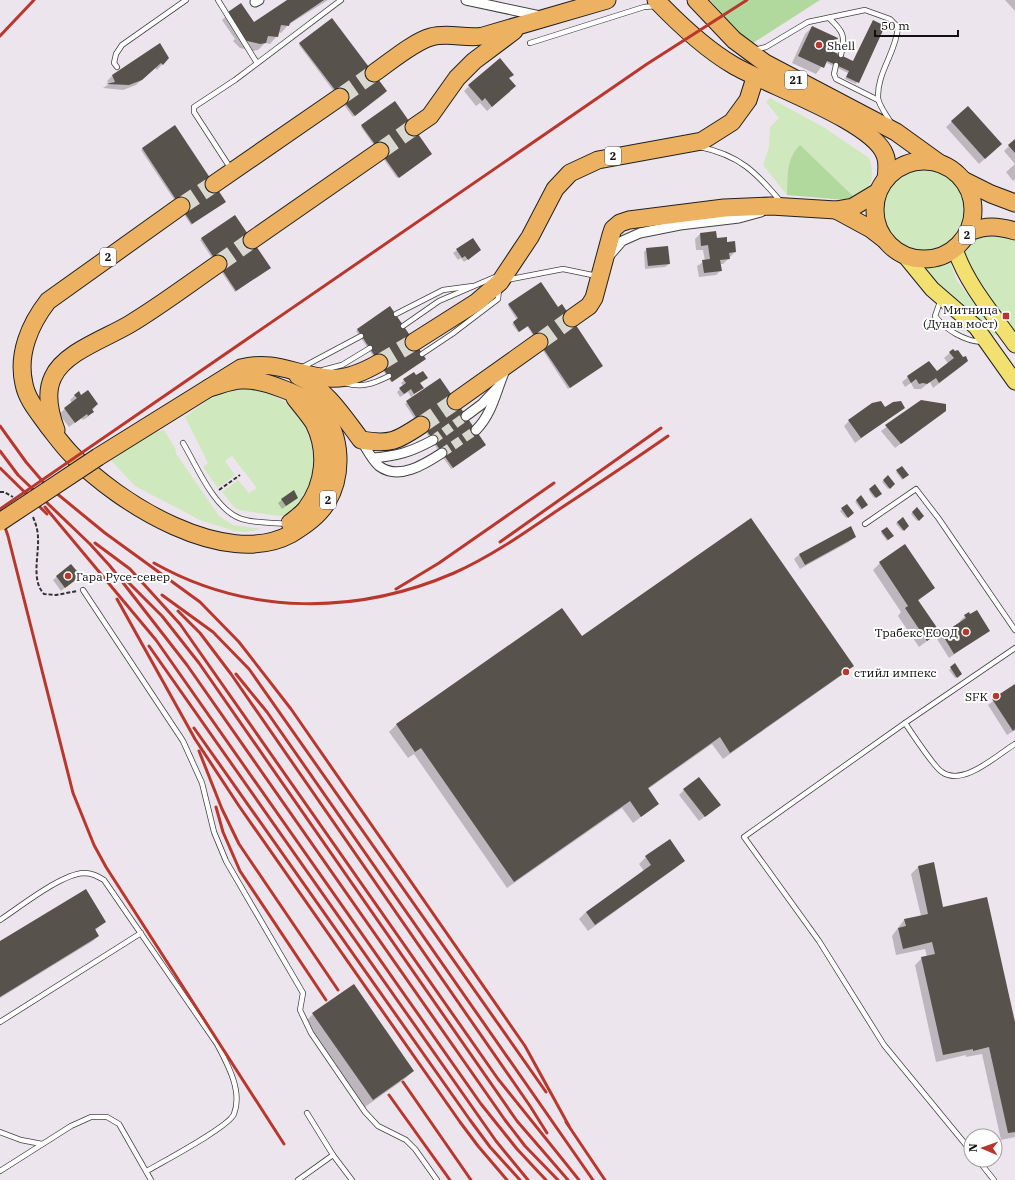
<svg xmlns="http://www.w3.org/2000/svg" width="1015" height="1180" font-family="'IBM Plex Serif',serif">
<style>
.industrial{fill:#ede5ed;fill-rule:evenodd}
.green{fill:#cfe8bd}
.forest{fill:#b1d89d}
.shadow{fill:#0003}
.building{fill:#58524c}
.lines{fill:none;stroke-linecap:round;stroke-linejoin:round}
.street-tunnel{stroke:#dad9d1;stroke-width:9;stroke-dasharray:9 4.5;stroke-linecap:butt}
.highway-tunnel{stroke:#dad9d1;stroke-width:17;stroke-dasharray:17 8;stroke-linecap:butt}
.lane-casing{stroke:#434343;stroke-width:6}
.street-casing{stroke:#434343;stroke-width:11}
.primary-casing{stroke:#212121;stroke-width:17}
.highway-casing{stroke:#212121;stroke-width:19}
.path{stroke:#323232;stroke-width:2;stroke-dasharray:4 2;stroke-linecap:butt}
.lane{stroke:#fff;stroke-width:4.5}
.street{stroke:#fff;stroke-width:9}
.primary{stroke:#f2e170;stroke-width:15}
.highway{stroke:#edb162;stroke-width:17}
.rail{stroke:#ba372d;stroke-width:3}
.highway-bridge-casing{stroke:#212121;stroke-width:19;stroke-linecap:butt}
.highway-bridge{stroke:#edb162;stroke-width:17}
.poi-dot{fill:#ba372d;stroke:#fff;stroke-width:1.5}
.labels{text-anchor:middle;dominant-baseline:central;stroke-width:4;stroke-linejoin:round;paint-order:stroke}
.shield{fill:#fff;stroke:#585858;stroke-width:1}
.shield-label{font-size:11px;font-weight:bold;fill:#101010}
.poi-label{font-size:12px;fill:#101010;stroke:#fff;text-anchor:start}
</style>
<rect width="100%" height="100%" fill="#fefdf3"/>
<path class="industrial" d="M0 0H1015V1180H0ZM971 1136H995V1160H971Z"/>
<g class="green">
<path d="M770 98 825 128 869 158C875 177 873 188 854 197L800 145C786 159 788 176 787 195L763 165 769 147 770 127 779 118 766 102Z"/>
<circle cx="923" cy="211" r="42"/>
<path d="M992 235 1015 240V334C1004 319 960 265 966 249 971 237 982 237 992 235Z"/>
<polygon points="949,259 957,281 997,334 992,337 955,305 922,266 923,264 935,264"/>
<path d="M246 389C263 392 281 395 293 409 315 434 321 473 300 501 296 507 292 514 285 516 278 517 248 511 239 510L234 507 222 492 238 480 249 493 257 488 232 456 225 461 235 475 218 488 203 467 208 463 185 417 216 394Z"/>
<polygon points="164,430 176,450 175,452 219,516 233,525 262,529 246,532 234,531 200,520 135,486 109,458 137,438"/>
</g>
<g class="forest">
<polygon points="710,0 820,0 750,45"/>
<path d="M800 145 854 197 846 200 787 195C788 175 786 159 800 145Z"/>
</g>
<g class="shadow">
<polygon points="288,0 328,0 288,25 281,33 278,32 277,36 270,44 265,43 258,50 253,51 240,48 233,41 235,39 222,20 229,13 254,23"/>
<polygon points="1005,0 1015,0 1015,11"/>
<polygon points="873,21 884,26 856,84 845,79 848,73 825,62 816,74 792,63 805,34 812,27 829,55 853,62"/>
<polygon points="300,43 385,93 353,117 299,45"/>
<polygon points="168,58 157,70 155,68 136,85 123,90 103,88 109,84 107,81 112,76"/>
<polygon points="508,79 510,92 487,111 480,103 476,106 464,91 469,86"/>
<polygon points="968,107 996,149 979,164 946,127"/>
<polygon points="362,126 430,155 397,178 361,127"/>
<polygon points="175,127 223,203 191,225 141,150"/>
<polygon points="1015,140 1015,179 1013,181 1006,172 1015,164 1004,151"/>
<polygon points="235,216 268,269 235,292 200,240"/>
<polygon points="700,234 726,243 735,252 723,264 720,264 721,270 716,275 699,277 697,266 705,261 703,250 696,250 695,239"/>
<polygon points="473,239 480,250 464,262 461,258 458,260 453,253"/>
<polygon points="647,249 669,264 665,267 645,269 644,252"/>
<polygon points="509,305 557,308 601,367 568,389 527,326 518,332 512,324 517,320 508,306"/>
<polygon points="390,308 423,360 391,382 356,331"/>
<polygon points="953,350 967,361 962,366 933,388 930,382 921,389 914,389 911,383 905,387 902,382 908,377 937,372 948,363 944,358"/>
<polygon points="440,379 484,446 451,469 423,428 420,427 405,404"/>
<polygon points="404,380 419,384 422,388 411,397 408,392 400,397 397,392 403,386 401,383"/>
<polygon points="75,395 81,396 97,404 88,417 83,420 81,418 69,427 59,414 72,403 70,400"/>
<polygon points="921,401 945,411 895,448 881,431"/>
<polygon points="903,408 855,443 844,426 849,421 885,409"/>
<polygon points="902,467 908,475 902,480 896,472"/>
<polygon points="888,477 894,484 888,489 882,482"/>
<polygon points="875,486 879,495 874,498 869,491"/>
<polygon points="293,491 297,498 282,509 278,503"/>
<polygon points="861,497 867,504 861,510 855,502"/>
<polygon points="847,505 851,515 846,518 840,511"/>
<polygon points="917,509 923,516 917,521 911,514"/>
<polygon points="897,522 908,526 902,531 896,524"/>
<polygon points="882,532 893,536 887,541 881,533"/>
<polygon points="855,537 849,542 800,569 794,559 800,554"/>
<polygon points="880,563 934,588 918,601 939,632 919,647 898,616 901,612 873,570"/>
<polygon points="71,565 76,579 61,591 53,580"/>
<polygon points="562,609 582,637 852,666 845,673 723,759 712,744 648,789 658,804 633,823 622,808 507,888 414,754 408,758 389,732 396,725"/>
<polygon points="965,616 989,630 949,658 937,639 961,623 960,621"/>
<polygon points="955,665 960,675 955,678 949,670"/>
<polygon points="1015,685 1015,730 1007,735 988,705"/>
<polygon points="684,790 714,810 699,821 679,795"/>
<polygon points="646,857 684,860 677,867 588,931 579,919 586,912 644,871 639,864"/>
<polygon points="933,863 943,908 1015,1026 1015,1137 1001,1140 982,1054 966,1057 966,1055 936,1062 915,965 922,958 927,957 925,949 896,955 892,936 904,920 921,916 911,874 918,867"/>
<polygon points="105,922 94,931 98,936 93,941 0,998 0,943"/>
<polygon points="313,1014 413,1071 406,1078 365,1107 306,1021"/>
</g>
<g class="building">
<polygon points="287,0 324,0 290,23 289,26 281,25 278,37 268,36 266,43 260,44 247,41 240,33 241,32 228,12 241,3 254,22"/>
<polygon points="332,18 387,91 355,116 299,43"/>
<polygon points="873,20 885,26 859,83 846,77 849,71 827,61 824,68 798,56 812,26 838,38 832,51 853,61"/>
<polygon points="160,43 169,58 163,65 161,63 142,80 129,85 106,84 115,82 112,75"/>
<polygon points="500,58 514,75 509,78 516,86 492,107 485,98 482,101 468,85"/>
<polygon points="395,101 432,154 399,178 361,125"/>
<polygon points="968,106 1002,144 985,159 951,121"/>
<polygon points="175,125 226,202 192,224 142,148"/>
<polygon points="1015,139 1015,153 1008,145"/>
<polygon points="235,215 271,268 236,291 201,238"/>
<polygon points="716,231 717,238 727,237 727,242 735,241 736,252 729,253 730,259 720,260 722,271 704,273 702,260 710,259 708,245 701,246 700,233"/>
<polygon points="473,238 481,250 468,260 465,256 462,258 456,249"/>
<polygon points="668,246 670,264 648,266 646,248"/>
<polygon points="541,282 558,307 562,304 603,366 570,388 528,326 519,332 513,322 518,318 508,304"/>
<polygon points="390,306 426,359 392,382 357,329"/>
<polygon points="953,349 955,351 958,350 963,357 966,356 968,361 939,383 936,378 927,384 923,383 919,384 916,379 911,383 907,376 929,361 937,371 954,358 949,352"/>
<polygon points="423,371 428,378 420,383 424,388 414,394 411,389 404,394 399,388 406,383 403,379 414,372 416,375"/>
<polygon points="440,378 486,445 453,468 424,427 421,425 406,401"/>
<polygon points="88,390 98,404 92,409 94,412 88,416 87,414 75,423 64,408 77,398 74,395 79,391 81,395"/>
<polygon points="921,400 946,404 946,411 901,444 885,425"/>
<polygon points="881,401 885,407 893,402 901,401 905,408 861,438 848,420 872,403"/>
<polygon points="902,466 909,475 903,479 896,470"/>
<polygon points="888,475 895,484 890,489 883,480"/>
<polygon points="875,484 882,494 876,498 869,489"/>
<polygon points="294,490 298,498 286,506 281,499"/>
<polygon points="861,495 868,505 862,509 856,500"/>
<polygon points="847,504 854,513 848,518 841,508"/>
<polygon points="917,507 924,516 919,521 912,512"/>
<polygon points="903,517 909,526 904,531 897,522"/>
<polygon points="751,518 854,666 730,753 720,737 648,788 659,804 641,817 630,801 514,882 421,748 415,752 396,724 562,608 582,636"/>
<polygon points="851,526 856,537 805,565 799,554"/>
<polygon points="887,527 894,536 888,540 881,531"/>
<polygon points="905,544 935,588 918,600 940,632 927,641 905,608 908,606 879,562"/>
<polygon points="71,564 81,576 65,588 56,576"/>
<polygon points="977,610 990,631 954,654 942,634 966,618 964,615 969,612 970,614"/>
<polygon points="955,663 962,674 957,678 950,667"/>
<polygon points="1015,684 1015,729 1013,731 992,699"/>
<polygon points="699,777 721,805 705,817 683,789"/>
<polygon points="670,839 685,861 595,925 586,912 651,865 645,856"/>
<polygon points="934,862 943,907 987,897 1015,1022 1015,1132 1008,1133 989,1047 973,1051 973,1049 943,1055 921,957 935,954 932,942 903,949 898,928 906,926 904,919 928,914 918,866"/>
<polygon points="86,889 106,922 95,929 99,936 0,997 0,941"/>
<polygon points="354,984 414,1071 373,1100 312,1013"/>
</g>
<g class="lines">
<g class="street-tunnel">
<polyline points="433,440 466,416"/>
<polyline points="442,453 476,430"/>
</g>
<g class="highway-tunnel">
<polyline points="340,97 374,73"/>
<polyline points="380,151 414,127"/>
<polyline points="181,206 214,184"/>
<polyline points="218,264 252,240"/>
<polyline points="539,342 572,318"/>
<polyline points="379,363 414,342"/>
<polyline points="421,425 456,401"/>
</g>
<g class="lane-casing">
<g id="lane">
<polyline points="218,0 257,63"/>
<path d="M829 18C843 31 846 36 841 55"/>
<polyline points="530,43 644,7 656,6"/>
<path d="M754 50 766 47 808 22 865 10 890 19 898 27C896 53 877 72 878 98 879 106 888 117 891 123"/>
<polyline points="836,65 834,74 836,79 878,100"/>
<polyline points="117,67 114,63 116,54 122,45 186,0"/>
<path d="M700 147C739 155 756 172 781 202"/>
<polyline points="231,169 194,112 194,107 235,80 341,0"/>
<polyline points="506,280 563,269 597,276"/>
<path d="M941 299 935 316C946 330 964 341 982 342"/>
<polyline points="396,314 443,290 473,286"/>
<polyline points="403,326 439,301 495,277"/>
<polyline points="422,354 452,334 498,299 499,289"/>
<polyline points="301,368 361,336"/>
<polyline points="323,370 342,365 370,348"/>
<path d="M345 383C362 388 373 384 389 376"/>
<path d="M183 443C197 466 213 507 239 518 253 524 273 522 288 524"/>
<polyline points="865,524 916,489 939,519 1015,630"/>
<polyline points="83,590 183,741 202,783 214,832 226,861 303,993 300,1010 311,1033 365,1112 378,1126 406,1140 415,1149 437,1180"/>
<path d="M905 723C911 732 935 768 942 772 963 787 997 755 1015 744"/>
<path d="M0 920C20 907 61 874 84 873 92 873 97 876 104 880L217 1044C227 1063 243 1091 234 1114 229 1127 162 1162 147 1171"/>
<polyline points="0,1022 141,933"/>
<polyline points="307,1113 333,1155 352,1180"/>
<polyline points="0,1132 21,1140 42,1144"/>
<polyline points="971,1151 884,1045 819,941 744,837 905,723 1015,648"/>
<polyline points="978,1160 994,1180"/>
<polyline points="0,1171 71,1126 91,1117 107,1117 119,1124 151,1180"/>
<polyline points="298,1180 333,1155"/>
</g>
</g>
<g class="street-casing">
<g id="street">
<polyline points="466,0 540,16"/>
<polyline points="255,2 259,0"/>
<polyline points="609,256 622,241 640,233 680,225 739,218 761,212"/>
<polyline points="466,416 482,404 497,388"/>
<path d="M476 430C493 413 496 390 506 368"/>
<path d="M361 440C366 448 372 460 379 466 399 481 425 464 442 453"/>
<path d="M373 458C397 456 411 452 433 440"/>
</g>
</g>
<g class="primary-casing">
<g id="primary">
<path d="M955 249C967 285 994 315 1015 345"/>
<polyline points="905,256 932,289 976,327 1015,382"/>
</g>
</g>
<g class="highway-casing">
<g id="highway">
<path d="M656 0C679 24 704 48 733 65 766 85 873 121 885 155 888 162 887 171 886 179"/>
<polyline points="696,0 734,40 765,63 896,132 939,163"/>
<path d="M374 73C390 62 413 42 431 37 448 32 466 39 483 36L607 0"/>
<polyline points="414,127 430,116 457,78 474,61 514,31"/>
<circle cx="924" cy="210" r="49"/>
<polyline points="963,180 991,194 1015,203"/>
<polyline points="214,184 340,97"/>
<path d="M181 206 48 301C30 324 17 354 24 384 27 400 39 413 48 426 56 436 63 446 72 455 118 503 225 570 291 534 304 526 319 516 327 502 343 475 342 435 321 411 311 400 296 394 283 389 270 384 256 379 242 380 231 380 220 385 209 388"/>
<polyline points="836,210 871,229 884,239"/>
<path d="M969 232C986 225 998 226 1015 231"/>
<polyline points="252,240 380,151"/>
<polyline points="572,318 589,306 594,298 611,235 613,229 620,223 629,220 724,208 771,206 836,210 853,207 878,192"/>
<polyline points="414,342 477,302 500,282 530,237 555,189 570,173 598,160 702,141 732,122 748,100 755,78"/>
<path d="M298 376C326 389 343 416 361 440 390 445 397 441 421 425"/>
<polyline points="456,401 539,342"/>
<path d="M56 430C50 414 45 393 53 377 64 352 107 338 130 324 160 306 189 284 218 264"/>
<path d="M98 457 241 368C276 359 297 376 329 378 347 380 365 371 379 363"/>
<path d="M290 523C295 519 302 514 306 509 325 484 328 451 314 423 309 415 301 406 295 398"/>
</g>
</g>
<g class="path">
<polyline points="219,490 240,475"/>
<polyline points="0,492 4,492 13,497"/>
<path d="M33 517C36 524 38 531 38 538 39 556 31 580 44 594L56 595 77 591"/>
</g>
<use href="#lane" class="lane"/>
<use href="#street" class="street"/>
<use href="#primary" class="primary"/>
<use href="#highway" class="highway"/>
<g class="rail">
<polyline points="0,36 34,0"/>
<polyline points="0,426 26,462 44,483 105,533 200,602 239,642 291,709 525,1046 569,1126"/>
<polyline points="0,451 18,475 90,544 110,566 187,665 505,1120 525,1146 558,1180"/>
<polyline points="0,468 47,514"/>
<polyline points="45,507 156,640 481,1104 517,1149 546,1180"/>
<polyline points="0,509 647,64 747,0"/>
<polyline points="0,513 8,536 73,793 94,845 106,867 284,1144"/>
<polyline points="500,542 661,428"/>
<polyline points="95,543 130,569 180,624 498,1079 579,1180"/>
<path d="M154 563C248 616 357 615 454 573 490 557 523 534 555 512 593 487 631 462 668 436"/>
<polyline points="125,579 162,616 199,663 517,1121 568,1180"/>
<polyline points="396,589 439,563 554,483"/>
<polyline points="162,595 213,632 249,669 546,1092"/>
<polyline points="117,599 195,739 239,806 460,1122 478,1146 507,1180"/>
<polyline points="178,611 200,633 231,674 530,1106 547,1133"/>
<polyline points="149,646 496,1141 528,1180"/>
<polyline points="236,674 267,712 593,1180"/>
<polyline points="194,728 470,1120 490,1147 520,1180"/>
<polyline points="199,751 222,809 239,844 338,990"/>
<polyline points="216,807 223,832 240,871 326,1000"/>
<polyline points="403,1082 471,1180"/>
<polyline points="389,1095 450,1180"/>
<polyline points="566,1122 605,1180"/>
</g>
<g class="highway-bridge-casing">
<polyline id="highway-bridge" points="0,522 98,457"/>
</g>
<use href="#highway-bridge" class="highway-bridge"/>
</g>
<g class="poi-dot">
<circle cx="819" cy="45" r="4"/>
<rect x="1002" y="312" width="8" height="8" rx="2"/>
<circle cx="68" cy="576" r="4"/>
<circle cx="966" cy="632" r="4"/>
<circle cx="846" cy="672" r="4"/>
<circle cx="996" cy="696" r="4"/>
</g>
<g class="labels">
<g class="shield">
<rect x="785" y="71" width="22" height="18" rx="3"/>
<rect x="605" y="147" width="16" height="18" rx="3"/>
<rect x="959" y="226" width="16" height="18" rx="3"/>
<rect x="100" y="248" width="16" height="18" rx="3"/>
<rect x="320" y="491" width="16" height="18" rx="3"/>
</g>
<g class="shield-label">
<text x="796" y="80">21</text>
<text x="613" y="156">2</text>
<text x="967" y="235">2</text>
<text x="108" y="257">2</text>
<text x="328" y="500">2</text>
</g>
<g class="poi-label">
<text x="827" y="45">Shell</text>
<text x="998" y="309" text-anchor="end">Митница<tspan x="998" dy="14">(Дунав мост)</tspan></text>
<text x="76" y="576">Гара Русе-север</text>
<text x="958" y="632" text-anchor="end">Трабекс ЕООД</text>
<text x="854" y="672">стийл импекс</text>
<text x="988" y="696" text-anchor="end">SFK</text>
</g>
</g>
<g transform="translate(983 1148) rotate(272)"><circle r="19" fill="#ffffff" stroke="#9f9f9f"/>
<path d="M0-3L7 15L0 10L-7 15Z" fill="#ba372d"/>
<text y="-6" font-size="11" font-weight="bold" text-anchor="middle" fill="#101010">N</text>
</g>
<path d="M875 30v6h83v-6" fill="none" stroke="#101010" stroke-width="2"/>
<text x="881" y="30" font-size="12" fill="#101010" stroke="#ffffff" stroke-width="3" paint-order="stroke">50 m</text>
</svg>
